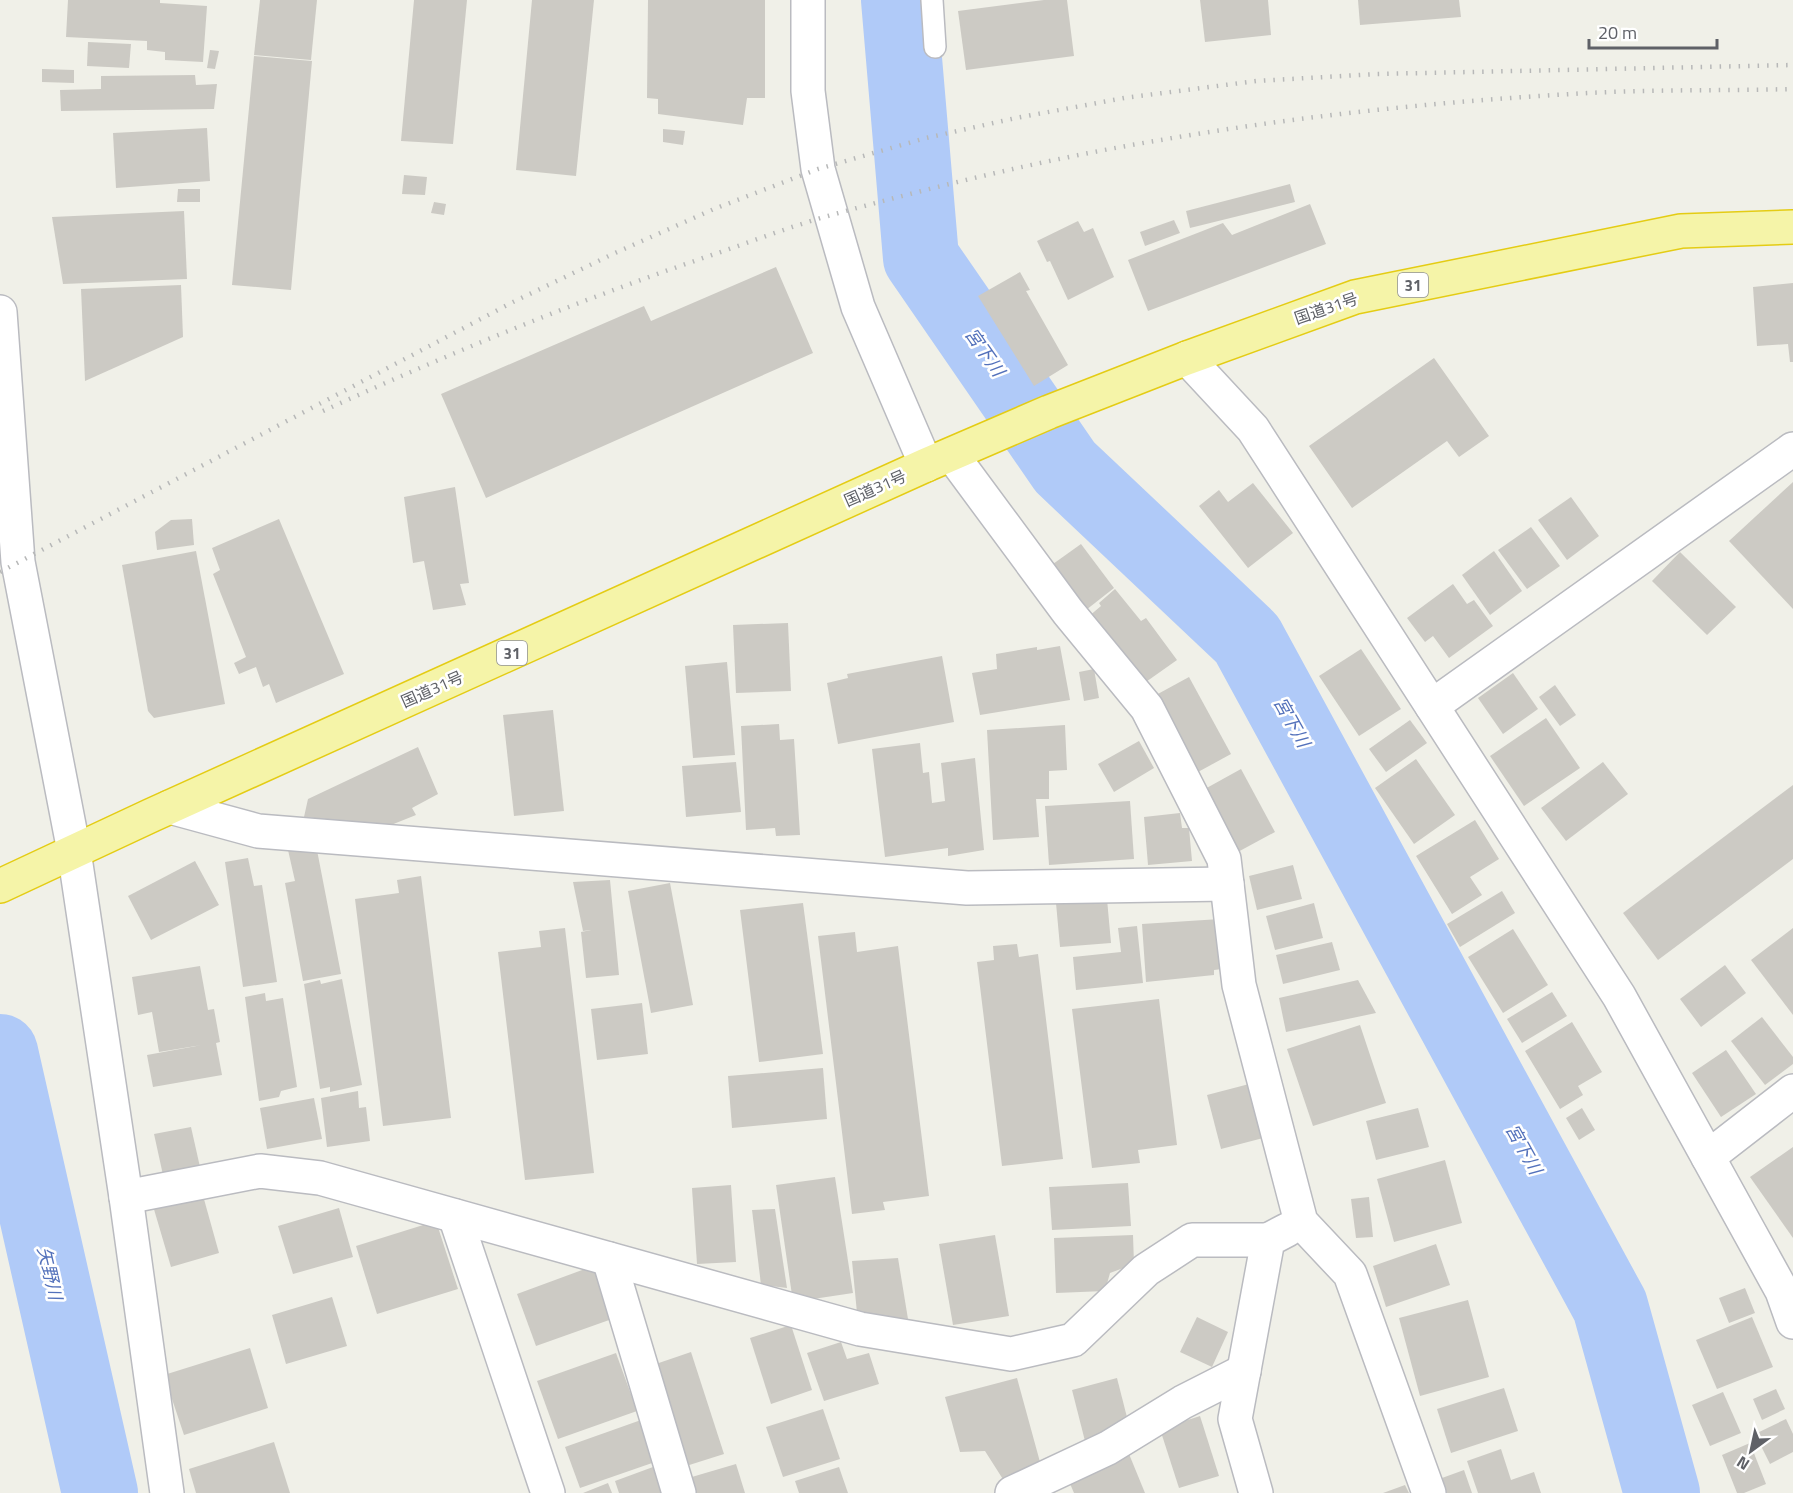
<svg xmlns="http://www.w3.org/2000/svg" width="1793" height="1493" font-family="'Titillium Web','Noto Sans JP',sans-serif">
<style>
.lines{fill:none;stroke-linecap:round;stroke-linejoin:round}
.river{stroke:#b0caf8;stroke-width:76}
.building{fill:#cccac4}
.service-casing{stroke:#babbc0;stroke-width:24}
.minor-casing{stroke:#babbc0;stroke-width:36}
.tertiary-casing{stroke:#babbc0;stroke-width:36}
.trunk-casing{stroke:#e4cc14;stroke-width:36}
.service{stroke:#fff;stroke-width:21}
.minor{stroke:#fff;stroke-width:33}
.tertiary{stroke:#fff;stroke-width:33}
.trunk{stroke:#f5f4a8;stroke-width:33}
.rail{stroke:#b7b8b8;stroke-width:4.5;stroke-dasharray:1.5 8;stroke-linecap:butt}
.labels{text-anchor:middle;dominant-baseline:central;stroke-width:5;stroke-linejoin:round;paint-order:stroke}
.shield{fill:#fff;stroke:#8f9095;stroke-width:1.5}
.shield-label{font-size:15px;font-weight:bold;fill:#5f6167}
.street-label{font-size:16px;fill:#5f6167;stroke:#fff}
.water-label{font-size:18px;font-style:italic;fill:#5371bb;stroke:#fff}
</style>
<rect width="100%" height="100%" fill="#f0f0e8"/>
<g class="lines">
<g class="river">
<polyline points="899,0 921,258 1065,467 1247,639 1610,1306 1662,1493"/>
<polyline points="0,1052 100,1493"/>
</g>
</g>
<g class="building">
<polygon points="68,0 160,0 160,3 207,6 203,62 165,60 165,52 147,50 147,41 66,37"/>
<polygon points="260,0 317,0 311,60 254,55"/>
<polygon points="414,0 467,0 453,144 401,141"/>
<polygon points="532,0 594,0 576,176 516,170"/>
<polygon points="648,0 765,0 765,98 747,98 743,125 658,114 658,99 647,98"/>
<polygon points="1044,0 1067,0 1074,56 966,70 958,11"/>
<polygon points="1200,0 1268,0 1271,35 1205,42"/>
<polygon points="1358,0 1459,0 1461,17 1360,25"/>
<polygon points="88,42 131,44 129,68 87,66"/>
<polygon points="210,50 219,51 215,69 207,68"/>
<polygon points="254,56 312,61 291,290 232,285"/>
<polygon points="42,69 74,70 74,83 42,82"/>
<polygon points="195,75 196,85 217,84 214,109 61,111 60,90 101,89 101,76"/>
<polygon points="207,128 210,181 116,188 113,133"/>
<polygon points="663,129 685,131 683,145 663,142"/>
<polygon points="404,175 427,177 425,195 402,194"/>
<polygon points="1290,184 1295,202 1190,228 1186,211"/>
<polygon points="178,189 200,189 200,202 177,202"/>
<polygon points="434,202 446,204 444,215 431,213"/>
<polygon points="1310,204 1326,244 1148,311 1128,260 1223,223 1232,235"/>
<polygon points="184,211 187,279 63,284 52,217"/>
<polygon points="1174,220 1180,233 1145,246 1140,232"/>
<polygon points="1078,221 1084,232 1093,228 1114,277 1068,300 1050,261 1047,262 1037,241"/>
<polygon points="776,267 813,353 486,498 441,394 644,306 651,321"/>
<polygon points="1020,272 1030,290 1026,291 1068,365 1034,386 978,296"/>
<polygon points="1793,283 1793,362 1790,362 1788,344 1757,346 1753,287"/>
<polygon points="181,285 183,337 85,381 81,289"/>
<polygon points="1434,358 1489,436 1459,457 1447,441 1352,508 1309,446"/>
<polygon points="1793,482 1793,609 1729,541"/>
<polygon points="1253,483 1293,533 1248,568 1199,506 1219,490 1228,502"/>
<polygon points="455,487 469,583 460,584 466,605 433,610 424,561 413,563 404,497"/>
<polygon points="1571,497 1599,536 1567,560 1538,520"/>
<polygon points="192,519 194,545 157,550 155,532 171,520"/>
<polygon points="279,519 344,674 276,703 269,684 263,687 256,667 239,674 234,663 246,657 213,574 220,570 212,548"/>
<polygon points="1531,527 1560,566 1527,589 1498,550"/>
<polygon points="1081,544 1114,588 1086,610 1053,564"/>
<polygon points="196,551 225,704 154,718 148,711 122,565"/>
<polygon points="1494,551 1522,591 1490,615 1462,575"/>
<polygon points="1680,552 1736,607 1707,635 1652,581"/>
<polygon points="1453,584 1467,604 1474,600 1493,626 1449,658 1433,636 1425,642 1407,618"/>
<polygon points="1115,589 1141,621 1146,618 1177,660 1143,684 1088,617 1101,606 1099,603"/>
<polygon points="788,623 791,691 736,693 733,625"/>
<polygon points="1060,646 1070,700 980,715 972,673 997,669 996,654 1037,647 1037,650"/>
<polygon points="1361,649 1401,709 1359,736 1319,676"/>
<polygon points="942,656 954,722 838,744 827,683 848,678 847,674"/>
<polygon points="727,662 735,755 693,758 685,666"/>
<polygon points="1094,669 1099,698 1084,701 1079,672"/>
<polygon points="1513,673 1538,709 1503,734 1478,698"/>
<polygon points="1189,677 1231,754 1198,772 1156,695"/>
<polygon points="1555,685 1576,715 1560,726 1539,697"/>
<polygon points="553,710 564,811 514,816 503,715"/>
<polygon points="1546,718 1580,768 1524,806 1490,756"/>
<polygon points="1410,720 1427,743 1386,772 1369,749"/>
<polygon points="779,724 780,740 794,739 800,835 776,836 775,828 746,830 741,726"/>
<polygon points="1065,725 1067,770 1049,771 1049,799 1036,799 1039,837 993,840 987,730"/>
<polygon points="1139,741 1154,768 1114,792 1098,764"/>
<polygon points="920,743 923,773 929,772 932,803 945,801 941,763 975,758 984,850 948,856 948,848 885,857 872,749"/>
<polygon points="418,747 438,794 412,808 416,815 391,825 304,817 308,799"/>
<polygon points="1416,759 1455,815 1414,844 1375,788"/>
<polygon points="736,762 741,812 686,817 682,766"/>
<polygon points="1603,762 1628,794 1566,841 1541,808"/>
<polygon points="1241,769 1275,832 1236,853 1203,790"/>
<polygon points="1793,785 1793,859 1658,960 1623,913"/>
<polygon points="1130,801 1134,859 1049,865 1045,806"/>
<polygon points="1180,813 1182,828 1189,828 1192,861 1148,865 1144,817"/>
<polygon points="1475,820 1499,859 1470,877 1482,895 1452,914 1416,856"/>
<polygon points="316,845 341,974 303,981 285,883 295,881 288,850"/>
<polygon points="248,858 254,886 262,885 277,982 243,987 225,862"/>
<polygon points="195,861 219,905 151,940 128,896"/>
<polygon points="1293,865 1302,899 1257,910 1249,876"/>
<polygon points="421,876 451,1118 383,1126 355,899 399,893 397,880"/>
<polygon points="610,880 619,975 586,978 581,932 591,930 583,931 573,882"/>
<polygon points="670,883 693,1005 651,1013 628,891"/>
<polygon points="1502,891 1515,913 1460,947 1447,924"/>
<polygon points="1107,899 1111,943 1060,947 1056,903"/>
<polygon points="803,903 823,1054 759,1062 740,910"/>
<polygon points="1314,903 1323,938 1275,950 1266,916"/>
<polygon points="1220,919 1222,969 1214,970 1214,975 1146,982 1142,924"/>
<polygon points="1137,926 1143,983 1076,990 1073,957 1121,952 1118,928"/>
<polygon points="565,928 594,1173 525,1180 498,952 541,947 539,931"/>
<polygon points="1793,928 1793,1015 1751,960"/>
<polygon points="1513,929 1548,985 1503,1013 1468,957"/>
<polygon points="855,932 857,952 898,946 929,1196 883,1202 885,1210 852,1214 818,936"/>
<polygon points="1332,942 1340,970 1283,984 1276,955"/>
<polygon points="1017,944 1019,957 1038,954 1063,1159 1002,1166 977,962 994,960 993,946"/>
<polygon points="1725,965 1746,993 1701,1027 1680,999"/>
<polygon points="200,966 208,1010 214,1009 220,1042 216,1043 222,1075 153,1087 147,1055 202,1045 159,1052 152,1012 138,1015 132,977"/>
<polygon points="342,979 362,1085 330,1092 330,1087 320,1089 304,984 320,980 321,984"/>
<polygon points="1358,980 1376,1013 1286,1032 1279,998"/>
<polygon points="1552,992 1567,1016 1522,1043 1507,1019"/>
<polygon points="265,993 266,1001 283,998 297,1087 281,1091 279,1097 259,1101 245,997"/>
<polygon points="1159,999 1177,1145 1138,1150 1140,1163 1092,1168 1072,1009"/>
<polygon points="642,1003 648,1054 597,1060 591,1009"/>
<polygon points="1762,1017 1793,1057 1793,1064 1765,1085 1731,1041"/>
<polygon points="1572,1022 1602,1072 1578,1086 1583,1095 1560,1109 1525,1051"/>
<polygon points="1360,1025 1386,1103 1313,1126 1287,1049"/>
<polygon points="1726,1050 1756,1094 1721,1117 1692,1073"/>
<polygon points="823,1068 827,1119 732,1128 728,1076"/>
<polygon points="1253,1083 1267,1137 1221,1149 1207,1095"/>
<polygon points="358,1091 359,1108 366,1107 370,1141 327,1147 321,1098"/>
<polygon points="314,1098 322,1139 267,1149 260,1108"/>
<polygon points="1418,1108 1429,1147 1376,1160 1366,1121"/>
<polygon points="1582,1108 1595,1130 1579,1140 1566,1118"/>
<polygon points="191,1127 200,1167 163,1175 154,1134"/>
<polygon points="1793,1147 1793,1238 1750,1177"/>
<polygon points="1445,1160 1462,1223 1394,1242 1377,1179"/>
<polygon points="835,1177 853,1293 793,1302 776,1185"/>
<polygon points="1128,1183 1131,1226 1052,1230 1049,1187"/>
<polygon points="731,1185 736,1262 697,1264 692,1188"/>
<polygon points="202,1192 219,1253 171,1267 153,1206"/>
<polygon points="1369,1197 1373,1237 1356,1238 1351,1199"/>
<polygon points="339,1208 353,1257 293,1274 278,1226"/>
<polygon points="775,1209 787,1288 761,1285 752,1210"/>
<polygon points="436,1221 458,1289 377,1314 356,1246"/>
<polygon points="995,1235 1009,1316 953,1325 939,1244"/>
<polygon points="1133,1235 1134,1264 1110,1273 1105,1291 1056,1293 1054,1238"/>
<polygon points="1436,1244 1450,1285 1386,1307 1373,1266"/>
<polygon points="898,1258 908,1319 857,1313 852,1261"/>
<polygon points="593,1266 612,1319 536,1346 517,1294"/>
<polygon points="1745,1288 1755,1313 1729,1323 1719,1298"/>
<polygon points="332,1297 347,1346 286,1364 272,1315"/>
<polygon points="1468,1300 1489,1377 1420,1396 1399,1318"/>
<polygon points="1197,1317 1228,1332 1212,1367 1180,1352"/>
<polygon points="1752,1317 1773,1367 1717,1389 1696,1340"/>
<polygon points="791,1325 812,1390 771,1404 750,1338"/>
<polygon points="841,1342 847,1359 869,1353 879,1384 824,1401 807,1353"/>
<polygon points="250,1348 268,1408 184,1435 164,1375"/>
<polygon points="691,1352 724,1454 683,1467 650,1366"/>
<polygon points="616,1353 637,1411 558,1439 537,1381"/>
<polygon points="1017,1378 1040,1462 1006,1484 985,1451 960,1452 945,1397"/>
<polygon points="1117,1378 1131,1433 1086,1445 1072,1390"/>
<polygon points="1504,1388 1518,1431 1451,1453 1437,1409"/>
<polygon points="1776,1389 1785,1409 1762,1420 1753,1399"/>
<polygon points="1723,1392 1741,1433 1710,1446 1692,1405"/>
<polygon points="823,1409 840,1459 783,1477 766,1427"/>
<polygon points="1200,1416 1219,1476 1179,1488 1160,1429"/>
<polygon points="1786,1419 1793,1434 1793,1452 1770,1464 1755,1434"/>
<polygon points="641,1420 655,1462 580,1488 565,1447"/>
<polygon points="274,1442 290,1493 196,1493 189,1469"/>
<polygon points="1750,1443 1766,1484 1744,1493 1737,1493 1722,1455"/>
<polygon points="1501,1449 1511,1480 1534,1472 1541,1493 1478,1493 1467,1461"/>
<polygon points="1129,1454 1145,1493 1074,1493 1068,1479"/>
<polygon points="736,1464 745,1493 690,1493 685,1479"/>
<polygon points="653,1467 663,1493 619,1493 615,1481"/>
<polygon points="839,1467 848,1493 799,1493 795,1481"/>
<polygon points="1464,1470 1472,1493 1447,1493 1442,1478"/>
<polygon points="608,1483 612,1493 583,1493"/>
<polygon points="1405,1485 1409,1493 1383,1493"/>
</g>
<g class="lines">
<g class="service-casing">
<polyline id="service" points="932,0 935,47"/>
</g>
<g class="minor-casing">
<g id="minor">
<polyline points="1187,358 1253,429 1619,996 1782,1291 1793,1322"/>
<polyline points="952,455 1068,612 1147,708 1224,859 1239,985 1301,1222 1350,1274 1429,1493"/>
<polyline points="1432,706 1793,449"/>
<polyline points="170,807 258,831 967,888 1227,884"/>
<polyline points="74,851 126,1197 167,1493"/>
<polyline points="1708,1157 1793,1091"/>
<polyline points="126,1197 260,1171 320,1178 860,1329 1011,1354 1073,1340 1146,1270 1192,1240 1268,1240"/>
<polyline points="455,1216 548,1493"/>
<polyline points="609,1259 679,1493"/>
<polyline points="1012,1493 1108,1448 1183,1402 1244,1371"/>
<polyline points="1256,1493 1235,1419 1268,1240 1287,1230"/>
</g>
</g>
<g class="tertiary-casing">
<g id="tertiary">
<polyline points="808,0 808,91 818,169 858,307 926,465"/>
<polyline points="0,312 18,562 74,851"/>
</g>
</g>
<g class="trunk-casing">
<polyline id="trunk" points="0,886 152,815 926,465 1049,412 1187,358 1355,297 1681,231 1793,227"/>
</g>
<use href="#service" class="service"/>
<use href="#minor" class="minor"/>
<use href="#tertiary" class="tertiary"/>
<use href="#trunk" class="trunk"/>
<g class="rail">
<path d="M323 411C450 353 579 300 712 255 753 241 794 225 835 214 940 185 1047 159 1155 141 1292 117 1432 102 1572 94 1645 89 1719 91 1793 89"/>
<polyline points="0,572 513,302 615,253 714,209 818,169 926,138 1016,118 1124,98 1256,81 1377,74 1793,65"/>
</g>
</g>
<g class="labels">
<g class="shield">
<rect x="1398" y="273" width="30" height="24" rx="4.5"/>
<rect x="497" y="641" width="30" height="24" rx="4.5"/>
</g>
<g class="shield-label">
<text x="1413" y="285">31</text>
<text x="512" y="653">31</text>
</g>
<g class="street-label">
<text transform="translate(1326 308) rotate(-19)">国道31号</text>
<text transform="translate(875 488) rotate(-24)">国道31号</text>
<text transform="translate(432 689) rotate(-24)">国道31号</text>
</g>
<g class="water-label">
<text transform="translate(985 352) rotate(55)">宮下川</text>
<text transform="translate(1292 722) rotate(61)">宮下川</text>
<text transform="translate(1524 1149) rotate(61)">宮下川</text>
<text transform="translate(50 1273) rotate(77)">矢野川</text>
</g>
</g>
<g transform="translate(1751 1451) rotate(213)" stroke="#ffffff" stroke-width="4.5" paint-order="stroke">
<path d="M0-4.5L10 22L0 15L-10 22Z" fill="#5f6167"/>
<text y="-9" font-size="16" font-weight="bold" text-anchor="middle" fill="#5f6167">N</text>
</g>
<path d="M1589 39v9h128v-9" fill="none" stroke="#5f6167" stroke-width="3"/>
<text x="1598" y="39" font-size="18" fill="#5f6167" stroke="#ffffff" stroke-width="4.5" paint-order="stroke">20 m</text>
</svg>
